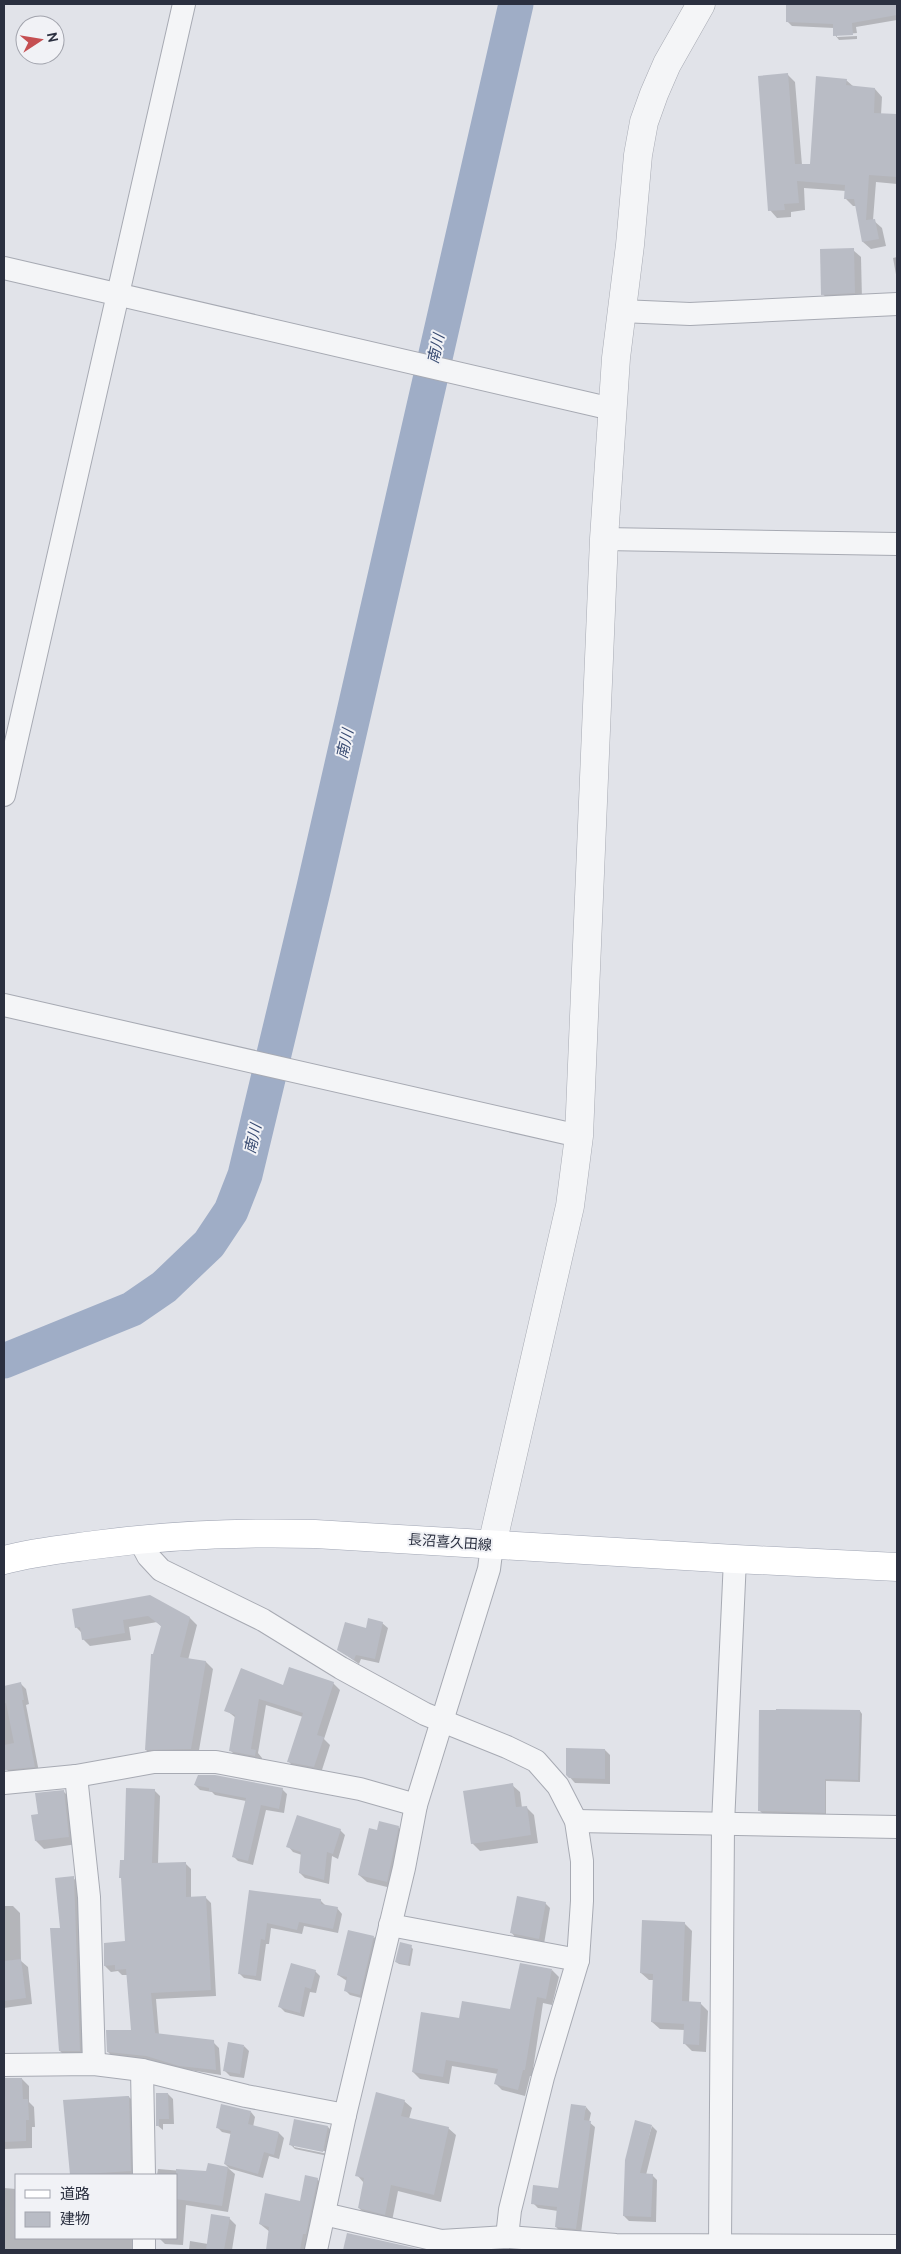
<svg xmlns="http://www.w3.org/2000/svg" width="901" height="2254" font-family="Cabin,'Noto Sans JP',sans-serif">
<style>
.shadow{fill:#0003}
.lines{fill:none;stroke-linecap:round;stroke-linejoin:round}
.river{stroke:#9fadc6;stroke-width:35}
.building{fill:#b9bcc5}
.minor-casing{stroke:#a7aab3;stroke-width:24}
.tertiary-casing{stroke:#a7aab3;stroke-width:29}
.primary-casing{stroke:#a1a6b4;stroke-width:29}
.minor{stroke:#f4f5f7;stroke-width:22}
.tertiary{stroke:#f4f5f7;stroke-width:28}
.primary{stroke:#fff;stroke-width:28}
.labels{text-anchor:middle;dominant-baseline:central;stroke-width:4;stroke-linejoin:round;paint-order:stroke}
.street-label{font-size:14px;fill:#2b3040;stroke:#f1f2f6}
.water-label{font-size:15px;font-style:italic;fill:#374a71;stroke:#f1f2f6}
</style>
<rect width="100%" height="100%" fill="#e1e3e9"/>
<g class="shadow">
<polygon points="788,4 897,4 897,20 856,27 857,33 837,35 837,37 857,36 857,39 839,40 835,35 834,28 792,26 787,21"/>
<polygon points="788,75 795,82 802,165 811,165 846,80 854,87 875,89 882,97 881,115 897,116 897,184 876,182 873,220 882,228 886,246 871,249 863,242 857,206 853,206 845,198 846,191 804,188 805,210 791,212 791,217 777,218 770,210"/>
<polygon points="853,250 861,257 862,300 830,302 823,294"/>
<polygon points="897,257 897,280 893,258"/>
<polygon points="74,1610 190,1618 197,1625 188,1660 206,1662 213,1669 198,1756 153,1757 146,1750 154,1655 162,1627 157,1622 129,1627 131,1640 90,1646 83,1639 82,1633 76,1627"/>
<polygon points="382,1623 388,1628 379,1663 361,1659 359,1664 339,1650 367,1630"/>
<polygon points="333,1683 340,1690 324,1739 330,1745 321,1773 295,1768 289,1762 303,1717 266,1705 258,1753 262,1758 262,1762 237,1757 231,1751 236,1718 226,1710 284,1687"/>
<polygon points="21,1684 26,1689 29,1704 26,1705 39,1772 12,1774 6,1769 4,1753 4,1687"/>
<polygon points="860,1711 862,1714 860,1782 826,1781 826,1814 762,1813 760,1811"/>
<polygon points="605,1750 610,1755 610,1784 575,1783 567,1774"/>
<polygon points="195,1785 282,1789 287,1794 284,1813 266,1810 253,1865 238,1861 233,1856 246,1801 215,1795 212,1792 200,1790"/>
<polygon points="512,1785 520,1792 522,1808 526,1807 534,1815 538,1843 480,1851 472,1843"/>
<polygon points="154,1790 160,1796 158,1864 185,1863 191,1869 191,1898 205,1897 211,1903 216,1996 156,1999 159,2035 213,2042 219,2048 221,2075 114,2058 108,2052 132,2031 128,1975 122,1975 118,1971 111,1972 105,1966 105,1945 126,1942 125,1861"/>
<polygon points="64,1792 72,1800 77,1844 44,1849 36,1841 39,1815"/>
<polygon points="398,1827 406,1835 395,1889 367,1882 359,1875"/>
<polygon points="340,1830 345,1835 338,1859 332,1856 329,1884 305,1878 300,1873 302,1855 293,1852 288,1846"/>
<polygon points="73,1878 80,1884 86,2057 66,2057 60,2051 61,1929"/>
<polygon points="250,1892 321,1901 326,1906 337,1908 342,1914 338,1933 304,1926 302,1934 271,1928 269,1944 266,1944 261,1981 244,1978 239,1973"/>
<polygon points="545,1903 550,1908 544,1944 516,1938 511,1932"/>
<polygon points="4,1906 13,1906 20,1913 21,1961 28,1967 32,2004 4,2008"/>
<polygon points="684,1923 692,1931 689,2003 700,2003 708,2011 706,2052 692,2051 685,2044 685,2030 660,2029 652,2022 654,1980 649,1980 641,1973"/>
<polygon points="374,1937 379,1942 365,1999 350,1995 345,1990 347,1981 338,1975"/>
<polygon points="411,1947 413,1949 410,1966 399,1964 396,1962"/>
<polygon points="552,1970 559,1977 552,2005 543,2003 532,2076 530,2076 525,2096 502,2090 495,2083 498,2074 452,2066 449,2084 420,2079 413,2072 460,2020 511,2011"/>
<polygon points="315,1971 320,1976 316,1993 310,1992 304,2017 285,2012 280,2007"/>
<polygon points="244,2046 249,2051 244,2078 230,2076 225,2071"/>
<polygon points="4,2078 22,2079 29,2086 29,2102 34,2107 35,2127 32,2127 32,2148 4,2149"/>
<polygon points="157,2094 168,2094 173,2099 174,2124 163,2124 163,2130 157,2125"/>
<polygon points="129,2097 136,2104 137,2175 71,2175 64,2101"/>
<polygon points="404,2101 412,2108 409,2119 448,2128 456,2135 441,2202 398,2191 392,2221 366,2215 359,2208 364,2183 357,2175"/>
<polygon points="586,2107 591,2113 589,2122 595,2127 581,2233 561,2232 556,2227 558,2211 538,2208 533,2203 559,2190"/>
<polygon points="251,2112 255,2117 253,2127 279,2133 284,2138 279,2159 269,2156 263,2178 228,2168 235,2174 228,2212 186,2205 183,2245 165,2244 159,2238 176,2238 176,2175 157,2175 158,2169 207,2173 209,2165 229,2168 225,2164 231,2134 222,2132 217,2127"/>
<polygon points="652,2126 657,2131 646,2175 652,2175 657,2180 656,2222 629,2221 624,2216"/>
<polygon points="328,2127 333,2132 329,2152 294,2145 294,2147 328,2154 328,2156 295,2149 290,2144"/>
<polygon points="317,2179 324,2186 308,2250 267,2250 270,2232 260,2224 301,2202"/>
<polygon points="4,2188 16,2189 16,2238 140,2238 138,2250 4,2250"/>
<polygon points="229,2218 236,2225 232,2250 189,2250 190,2241 208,2244"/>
<polygon points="348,2234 402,2247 406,2250 344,2250"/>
</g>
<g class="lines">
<polyline class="river" points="4,1361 132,1309 164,1287 209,1244 231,1211 245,1175 314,887 516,4"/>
</g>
<g class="building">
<polygon points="786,4 897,4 897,15 852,23 853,35 833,36 833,24 786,22"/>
<polygon points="788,73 795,164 810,164 816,76 847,79 846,85 875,88 874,113 897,114 897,177 869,175 866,220 875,219 879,239 862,242 854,199 844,199 845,185 797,181 799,203 784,204 785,210 768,211 758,76"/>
<polygon points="854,248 855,293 821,295 820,249"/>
<polygon points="150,1595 190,1617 180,1657 206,1661 191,1749 145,1750 151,1654 153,1654 161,1626 148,1616 123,1620 125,1633 82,1640 80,1627 75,1628 72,1609"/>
<polygon points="368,1618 383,1622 375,1659 356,1655 354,1660 337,1650 345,1622 366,1628"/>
<polygon points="289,1667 334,1682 317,1735 324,1737 314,1767 287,1762 303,1713 259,1699 251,1749 256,1750 255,1756 229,1751 235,1715 224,1711 241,1668 283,1685"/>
<polygon points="21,1682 24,1700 22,1700 35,1767 5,1770 4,1745 14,1743 6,1703 4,1704 4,1686"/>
<polygon points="776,1709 860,1710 858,1780 825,1779 825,1813 758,1811 759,1710 776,1710"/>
<polygon points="566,1748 605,1749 605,1779 569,1778 566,1775"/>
<polygon points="198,1775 215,1775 283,1788 279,1809 261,1805 248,1861 232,1857 246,1798 209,1791 209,1788 194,1785"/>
<polygon points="513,1783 516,1807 527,1806 531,1835 471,1844 463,1791"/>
<polygon points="126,1788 155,1789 152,1863 186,1862 186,1897 206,1896 211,1990 151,1993 155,2033 214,2040 216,2070 179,2066 146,2056 107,2052 106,2030 131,2030 126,1969 115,1970 115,1965 104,1966 104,1943 125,1941 121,1878 119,1878 120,1860 124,1860"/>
<polygon points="64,1790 69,1837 35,1841 31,1815 38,1814 35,1793"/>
<polygon points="297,1815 341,1829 333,1854 327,1852 324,1880 299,1873 301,1852 286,1847"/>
<polygon points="379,1821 399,1826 387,1882 358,1875 369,1828 377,1830"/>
<polygon points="74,1876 80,2051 59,2051 50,1928 60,1928 55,1878"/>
<polygon points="249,1890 321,1899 321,1904 338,1907 333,1929 299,1922 297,1930 267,1923 265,1940 261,1939 256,1976 238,1974"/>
<polygon points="517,1896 546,1902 539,1939 510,1933"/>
<polygon points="642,1920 685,1922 682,2001 701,2002 699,2045 683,2044 684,2024 651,2022 653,1974 640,1973"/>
<polygon points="348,1930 374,1936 360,1995 344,1991 347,1977 337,1975"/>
<polygon points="400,1942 412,1945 408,1965 395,1962"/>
<polygon points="21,1959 26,1998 4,2001 4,1961"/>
<polygon points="291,1963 316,1970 311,1989 305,1987 300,2013 278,2007"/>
<polygon points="520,1963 552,1969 546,1999 537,1997 525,2070 523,2070 518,2090 494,2084 498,2069 446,2060 443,2077 412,2072 421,2012 459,2018 462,2001 510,2009"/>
<polygon points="228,2042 244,2045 240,2074 223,2071"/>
<polygon points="4,2078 22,2078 23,2099 28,2099 29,2120 26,2120 26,2141 4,2142"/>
<polygon points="376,2092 405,2100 401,2116 449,2127 434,2195 391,2185 385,2215 358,2208 364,2178 355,2176"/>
<polygon points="156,2093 168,2093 169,2119 159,2119 159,2126 156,2126"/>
<polygon points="127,2096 129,2096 131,2171 70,2175 63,2100"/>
<polygon points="221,2104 251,2111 248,2124 279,2132 274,2155 264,2152 258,2174 224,2164 231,2131 216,2128"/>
<polygon points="571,2104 586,2106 584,2120 591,2121 576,2229 555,2227 557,2207 531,2204 533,2185 558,2188"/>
<polygon points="294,2119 328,2126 323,2152 289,2145"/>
<polygon points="635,2120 652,2125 640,2173 653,2174 651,2217 623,2216 625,2160"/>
<polygon points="208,2163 228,2167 222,2206 176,2199 176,2169 206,2171"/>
<polygon points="305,2175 318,2178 306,2234 303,2234 300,2250 266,2250 269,2227 259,2224 265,2193 300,2201"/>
<polygon points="211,2214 230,2217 224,2250 206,2250"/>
<polygon points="347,2233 419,2249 419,2250 343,2250"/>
</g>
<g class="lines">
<g class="minor-casing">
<g id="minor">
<polyline points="4,268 612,409"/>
<polyline points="621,311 690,314 897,304"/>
<polyline points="604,539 897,544"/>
<polyline points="4,795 184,4"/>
<polyline points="4,1005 579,1136"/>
<polyline points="139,1539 148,1556 161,1570 263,1620 341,1668 425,1714 507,1747 536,1761 558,1786 576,1821 582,1861 582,1901 578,1960 543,2077 510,2210 507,2237"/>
<polyline points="76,1776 89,1897 94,2064"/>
<polyline points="4,1783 76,1776 154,1762 216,1762 360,1789 416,1805"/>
<polyline points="576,1821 897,1827"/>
<polyline points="390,1925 578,1960"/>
<polyline points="4,2065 94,2064 142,2070 246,2096 345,2115"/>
<polyline points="142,2070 144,2175"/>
<polyline points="324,2214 441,2241 507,2237 616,2245 897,2246"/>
<polyline points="144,2238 144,2250"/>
<polyline points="720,2245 723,1824 735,1559"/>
<polyline points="316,2250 345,2115 404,1868 416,1805 489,1569 492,1545"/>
</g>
</g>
<g class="tertiary-casing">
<polyline id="tertiary" points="492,1545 570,1206 579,1136 604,539 616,358 630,245 638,155 644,122 654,94 667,64 701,4"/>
</g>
<g class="primary-casing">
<path id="primary" d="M4 1560C33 1552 64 1549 94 1545 168 1535 240 1532 315 1534L735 1559 897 1567"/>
</g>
<use href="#minor" class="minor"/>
<use href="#tertiary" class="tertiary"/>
<use href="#primary" class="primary"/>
</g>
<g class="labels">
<g class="street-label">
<text transform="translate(450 1542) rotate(4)">長沼喜久田線</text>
</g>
<g class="water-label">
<text transform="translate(436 349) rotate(-77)">南川</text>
<text transform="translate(345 744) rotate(-77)">南川</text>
<text transform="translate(253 1139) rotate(-77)">南川</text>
</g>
</g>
<rect width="901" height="2254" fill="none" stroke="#2b3040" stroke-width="10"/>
<rect x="15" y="2174" width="162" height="65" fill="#f1f2f6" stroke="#a2a4ad"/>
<rect x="25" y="2190" width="25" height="8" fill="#ffffff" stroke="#a2a4ad"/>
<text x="60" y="2199" font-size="15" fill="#2b3040">道路</text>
<rect x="25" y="2212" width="25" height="15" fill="#b9bcc5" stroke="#a2a4ad"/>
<text x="60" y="2224" font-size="15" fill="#2b3040">建物</text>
<g transform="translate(40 40) rotate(78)"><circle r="24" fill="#f1f2f6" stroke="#a2a4ad"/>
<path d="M0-4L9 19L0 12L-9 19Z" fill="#c54f52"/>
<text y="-8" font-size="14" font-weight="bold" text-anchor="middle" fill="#2b3040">N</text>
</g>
</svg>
